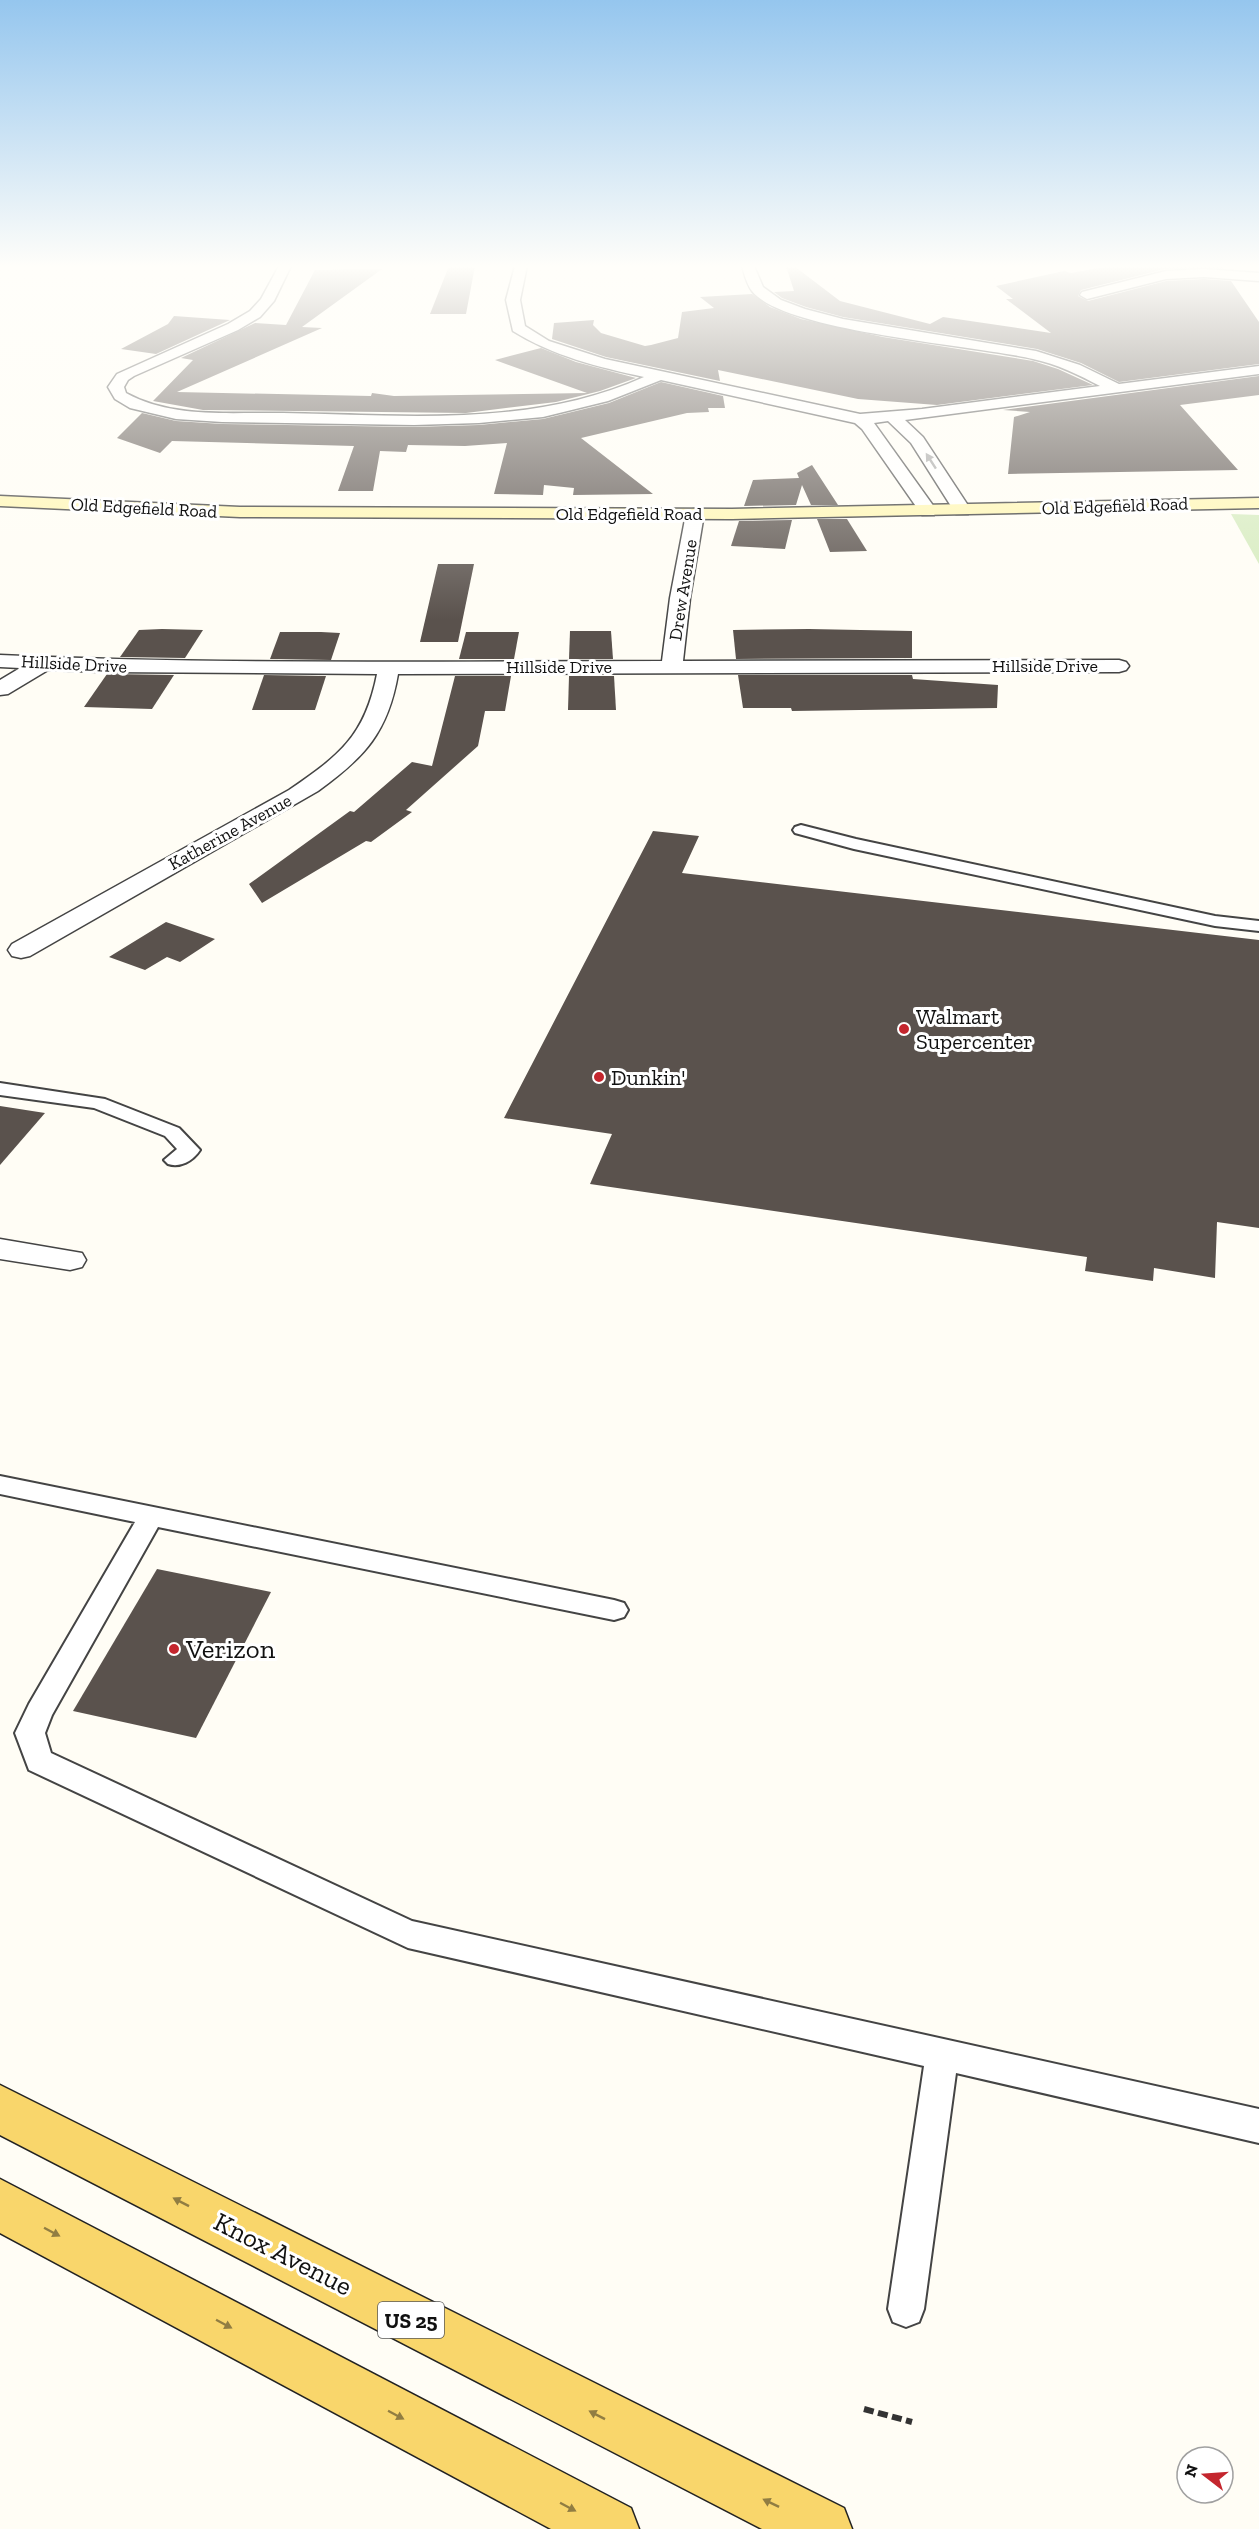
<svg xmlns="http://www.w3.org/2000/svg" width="1259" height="2529" font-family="'Zilla Slab',serif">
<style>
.green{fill:#d5ebbd}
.building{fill:#5a524d}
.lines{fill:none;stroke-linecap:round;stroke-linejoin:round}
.lane-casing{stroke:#444;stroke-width:4}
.street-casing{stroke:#444;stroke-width:3}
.secondary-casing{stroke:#333;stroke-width:3}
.primary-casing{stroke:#222;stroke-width:3}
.path{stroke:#333;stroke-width:6;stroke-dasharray:10 4.5;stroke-linecap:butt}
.lane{fill:#fff;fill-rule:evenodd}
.street{fill:#fff;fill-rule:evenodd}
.secondary{fill:#fff6b0;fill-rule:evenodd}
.primary{fill:#f9d66b;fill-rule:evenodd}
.oneway{fill:#a0a0a0}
.oneway2{fill:#917d42}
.poi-dot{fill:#c4262e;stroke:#fff;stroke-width:2}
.labels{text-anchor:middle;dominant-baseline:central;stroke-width:6;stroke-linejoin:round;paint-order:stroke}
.far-street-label{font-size:18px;fill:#111;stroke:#fff}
.shield{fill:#fff;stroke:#585858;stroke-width:1.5}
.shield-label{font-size:21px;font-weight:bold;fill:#111}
.poi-label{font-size:22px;fill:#111;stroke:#fff;text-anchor:start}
.near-poi-label{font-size:27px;fill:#111;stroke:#fff;text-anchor:start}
.near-street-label{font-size:27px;fill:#111;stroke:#fff}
</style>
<rect width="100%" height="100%" fill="#fffdf5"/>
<polygon class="green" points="1231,514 1259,515 1259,564"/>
<g class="building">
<polygon points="449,266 475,266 466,314 430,314"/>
<polygon points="786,266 794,266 840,301 930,324 943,317 1051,333 1006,299 1013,299 996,286 1064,271 1071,273 1110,266 1221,266 1222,268 1165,269 1081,290 1078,296 1088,301 1166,281 1204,279 1231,281 1259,322 1259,364 1119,382 1081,363 1037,349 843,317 806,307 782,298 774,292 794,291"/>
<polygon points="382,269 302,327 322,328 177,392 371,396 372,393 394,396 587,393 495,360 541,348 576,362 636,378 600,391 556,402 466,413 203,410 153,401 193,360 181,358 255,323 286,325 315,270"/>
<polygon points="752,294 770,307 801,319 883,337 1033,361 1058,369 1093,385 937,405 858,399 718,370 720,381 606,357 552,339 554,323 594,320 593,325 601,333 645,346 651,345 678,338 682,312 714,308 700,297"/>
<polygon points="174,316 230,320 156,354 121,349 168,324"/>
<polygon points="1259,376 1259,395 1180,405 1238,470 1008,474 1014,417 1030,412 1003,410"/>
<polygon points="661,382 723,396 725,408 708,408 709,412 687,413 581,438 653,494 573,495 574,488 544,485 543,495 494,494 507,443 465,446 408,445 406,452 380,451 373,491 338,491 354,446 172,441 160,453 117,438 142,413 176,421 222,424 414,427 479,425 543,419 609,403"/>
<polygon points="812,465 838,505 811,505 802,485 796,505 744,506 753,480 799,478 797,473"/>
<polygon points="817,519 847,519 867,551 830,552"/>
<polygon points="792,520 785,549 731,546 739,521"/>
<polygon points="438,564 474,564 458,642 420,642"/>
<polygon points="162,629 203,630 185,658 120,657 139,630"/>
<polygon points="809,629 912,631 912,658 736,659 733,630"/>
<polygon points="570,631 611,631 613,659 569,659"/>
<polygon points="280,632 321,632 340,633 331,660 270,659"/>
<polygon points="466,632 519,632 514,659 459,659"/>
<polygon points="107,674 174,675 152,709 84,707"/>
<polygon points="264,675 326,676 315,710 252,710"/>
<polygon points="738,675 912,675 913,679 998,685 997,708 792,711 791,708 743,708"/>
<polygon points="455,676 511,676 505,711 485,711 478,746 406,810 412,812 371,842 366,841 262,903 249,884 350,811 354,812 412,762 432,766"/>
<polygon points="569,676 614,676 616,710 568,710"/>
<polygon points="653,831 699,836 682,873 1259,940 1259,1228 1217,1222 1215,1278 1154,1268 1153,1281 1085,1271 1087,1257 590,1184 612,1134 504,1118"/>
<polygon points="166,922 215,939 180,962 167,957 145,970 109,957"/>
<polygon points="0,1106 45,1113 0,1165"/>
<polygon points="157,1569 271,1592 196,1738 73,1711"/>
</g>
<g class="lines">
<g class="lane-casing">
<g id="lane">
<polygon points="801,825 856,839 1215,916 1259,921 1259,931 1215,926 854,849 795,833 793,830 795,827"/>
<path d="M0 1083 105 1099 179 1128 200 1150C193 1161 180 1168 168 1164L164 1160 177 1149 165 1136 94 1108 0 1095Z"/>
<polygon points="0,1476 614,1600 624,1603 628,1610 624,1617 614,1620 158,1527 52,1715 45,1733 51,1753 412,1921 1259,2109 1259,2143 956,2073 924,2309 919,2322 906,2327 893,2322 888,2309 924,2066 408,1948 29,1770 15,1733 29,1704 135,1522 0,1494"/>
</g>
</g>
<g class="street-casing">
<g id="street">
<path d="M279 266H291L274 301 260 317 238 330 134 376 128 380 124 387 126 393C173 419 231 412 283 413 404 415 531 428 644 377 598 367 553 356 513 331L506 300 515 266H527L520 300 525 326 549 341 605 359 860 414 922 409 1100 386C1079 375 1057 364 1033 359 976 345 784 332 752 291 747 285 744 273 742 266H754L763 287 781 300 805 309 843 319 1036 351 1080 365 1119 384 1259 366V374L905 420 923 437 971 510 968 514H956L911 443 888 421 874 423 937 511 934 515H922L862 429 855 423 661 380 608 401 543 417 479 423 414 425 222 422 176 419 130 408 115 399 108 387 117 374 228 324 250 311 261 299Z"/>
<polygon points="1204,269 1259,273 1259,281 1204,277 1166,279 1087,299 1080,295 1082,292 1166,271"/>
<path d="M695 509 701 510 704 514 690 598 683 661 1119 660 1126 662 1129 666 1126 670 1119 672 398 674C388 732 365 757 318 791L30 956 21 958 12 956 8 950 12 944 289 790C339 756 365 736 377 674L104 672 48 670 8 694 0 695V680L20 668 0 667V655C221 665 442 661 662 661L670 598 686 514 689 510Z"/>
<polygon points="0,1239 82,1253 86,1260 82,1267 70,1270 0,1259"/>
</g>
</g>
<g class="secondary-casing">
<polygon id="secondary" points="0,496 240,507 732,509 1259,498 1259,508 732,519 240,517 0,506"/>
</g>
<g class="primary-casing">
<g id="primary">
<polygon points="0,2085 844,2508 852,2529 762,2529 0,2135"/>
<polygon points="0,2179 631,2508 639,2529 551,2529 0,2233"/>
</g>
</g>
<polyline class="path" points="864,2409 912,2422"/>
<use href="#lane" class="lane"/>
<use href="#street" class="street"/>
<use href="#secondary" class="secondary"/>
<use href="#primary" class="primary"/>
</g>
<defs><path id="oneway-solid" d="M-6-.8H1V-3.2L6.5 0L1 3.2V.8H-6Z" transform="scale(1.5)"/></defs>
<use class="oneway" href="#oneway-solid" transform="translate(931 461) rotate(-123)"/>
<g class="oneway2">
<use href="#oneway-solid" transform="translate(181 2202) rotate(-153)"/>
<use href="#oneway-solid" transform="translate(52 2232) rotate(28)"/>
<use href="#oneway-solid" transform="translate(224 2324) rotate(28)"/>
<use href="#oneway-solid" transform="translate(396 2415) rotate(28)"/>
<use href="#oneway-solid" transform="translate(597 2415) rotate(-153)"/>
<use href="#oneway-solid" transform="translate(771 2503) rotate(-154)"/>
<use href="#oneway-solid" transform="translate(568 2507) rotate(28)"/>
</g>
<linearGradient id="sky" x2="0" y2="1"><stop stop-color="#95c6ee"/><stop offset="0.43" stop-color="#fffefa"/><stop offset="1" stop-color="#fffefa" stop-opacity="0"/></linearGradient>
<rect width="1259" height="620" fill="url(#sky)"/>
<g class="poi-dot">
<circle cx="904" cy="1029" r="6"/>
<circle cx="599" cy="1077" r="6"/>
<circle cx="174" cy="1649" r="6"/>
</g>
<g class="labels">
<g class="far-street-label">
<text transform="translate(1115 506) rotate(-2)">Old Edgefield Road</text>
<text transform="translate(144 508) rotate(3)">Old Edgefield Road</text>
<text x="629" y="514">Old Edgefield Road</text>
<text transform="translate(683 590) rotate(-81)">Drew Avenue</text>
<text transform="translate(74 664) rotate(3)">Hillside Drive</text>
<text x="1045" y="666">Hillside Drive</text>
<text x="559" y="667">Hillside Drive</text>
<text transform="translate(230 832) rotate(-29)">Katherine Avenue</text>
</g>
<rect class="shield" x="378" y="2302" width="66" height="36" rx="4.5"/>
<g class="shield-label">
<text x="411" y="2320">US 25</text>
</g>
<g class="poi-label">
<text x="916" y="1016">Walmart<tspan x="916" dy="25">Supercenter</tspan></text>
<text x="611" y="1077">Dunkin'</text>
</g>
<g class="near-poi-label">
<text x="186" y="1649">Verizon</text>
</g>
<g class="near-street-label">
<text transform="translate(283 2254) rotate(27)">Knox Avenue</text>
</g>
</g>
<g transform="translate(1205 2475) rotate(287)"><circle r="28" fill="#ffffff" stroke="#a0a0a0" stroke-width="1.5"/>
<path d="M0-4.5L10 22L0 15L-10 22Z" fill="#c4262e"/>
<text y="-9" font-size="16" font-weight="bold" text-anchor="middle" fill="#111111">N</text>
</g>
</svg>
